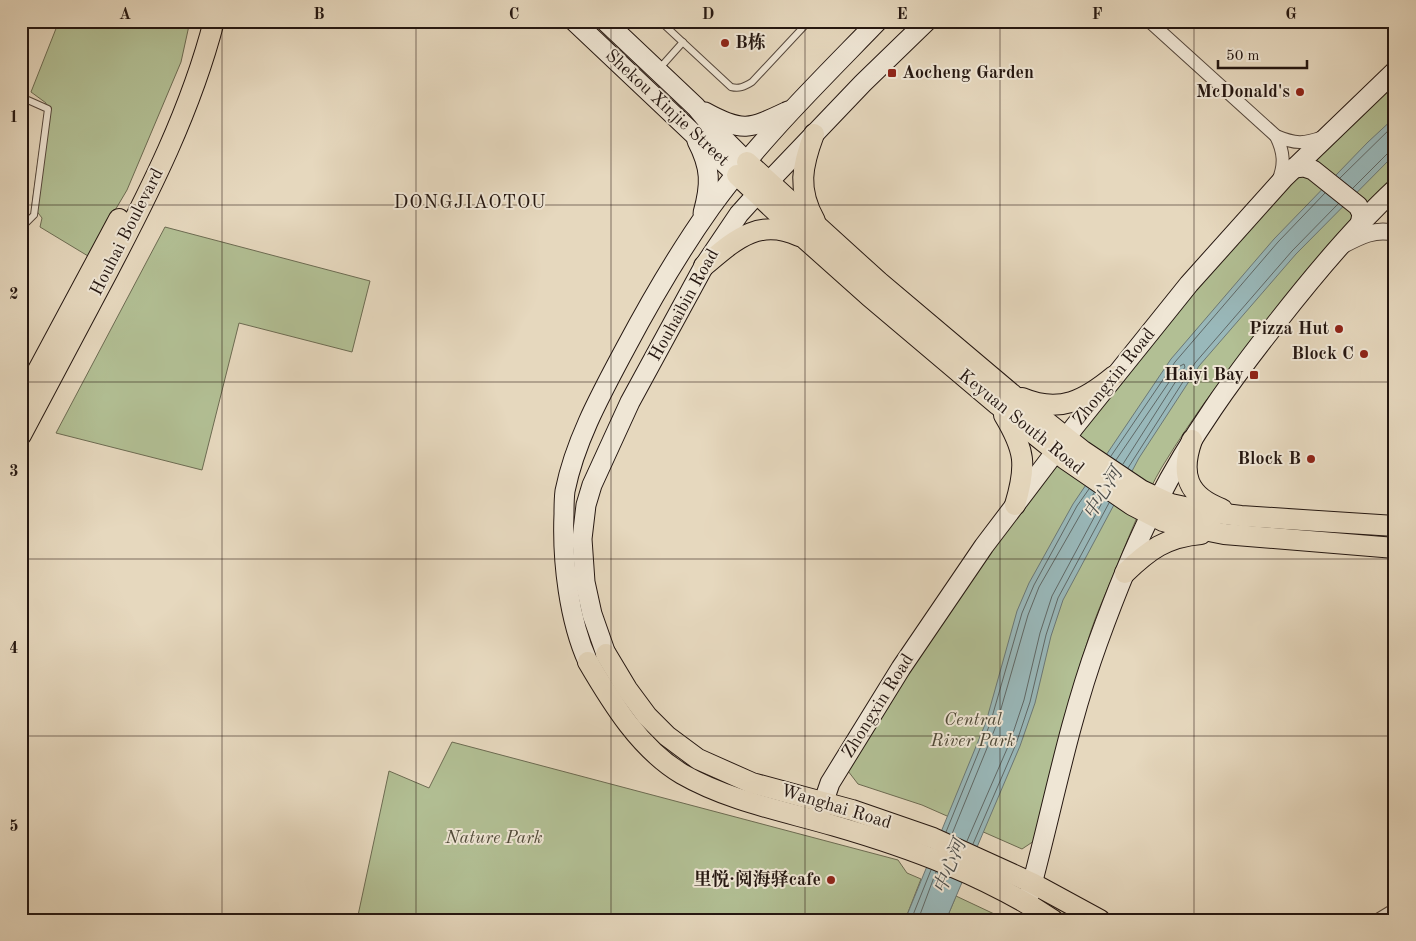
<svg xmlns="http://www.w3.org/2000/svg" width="1416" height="941" font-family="'Old Standard TT','Noto Serif SC',serif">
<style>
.green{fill:#b2bf94;stroke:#6c6b52}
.water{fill:#99b8ba;stroke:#6b7876}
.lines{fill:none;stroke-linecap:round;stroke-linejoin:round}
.shore{stroke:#5f6866;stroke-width:1}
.service-casing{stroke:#55473c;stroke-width:8}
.minor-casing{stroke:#55473c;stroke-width:14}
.tertiary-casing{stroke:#55473c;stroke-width:18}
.secondary-casing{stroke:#251711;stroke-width:21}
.primary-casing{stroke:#251711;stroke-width:22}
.service{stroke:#efe6d5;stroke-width:6}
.minor{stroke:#efe6d5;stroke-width:12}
.tertiary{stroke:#efe6d5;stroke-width:16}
.secondary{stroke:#efe6d5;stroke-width:19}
.primary{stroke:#e6d8be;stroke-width:20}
.grid{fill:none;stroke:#251711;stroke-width:1;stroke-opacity:0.55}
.poi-dot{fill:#8f2418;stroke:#efe6d5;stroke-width:2}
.labels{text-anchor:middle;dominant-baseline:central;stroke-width:4;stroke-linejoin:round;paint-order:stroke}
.poi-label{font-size:18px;font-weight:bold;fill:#251711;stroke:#efe6d5;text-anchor:end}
.street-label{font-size:18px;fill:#251711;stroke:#efe6d5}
.park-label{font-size:18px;font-style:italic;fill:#4f4938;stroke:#efe6d5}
.neighbourhood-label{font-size:19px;letter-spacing:1px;fill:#251711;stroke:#efe6d5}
.water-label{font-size:19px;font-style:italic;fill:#4e4f4c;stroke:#efe6d5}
.neatline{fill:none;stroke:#251711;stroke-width:2}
.grid-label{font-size:16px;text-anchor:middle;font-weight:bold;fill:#251711}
</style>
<rect width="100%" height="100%" fill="#e6d8be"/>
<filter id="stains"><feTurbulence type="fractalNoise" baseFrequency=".004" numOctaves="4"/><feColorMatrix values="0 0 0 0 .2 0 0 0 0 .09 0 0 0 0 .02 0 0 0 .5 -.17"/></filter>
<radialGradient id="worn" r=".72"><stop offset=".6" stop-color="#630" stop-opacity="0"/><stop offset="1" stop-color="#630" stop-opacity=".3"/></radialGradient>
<g class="green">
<polygon points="59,21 190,21 181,62 127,190 88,256 40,227 42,218 32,205 46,103 31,92"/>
<path d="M1395 84V180C1310 271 1227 360 1162 467 1146 494 1131 531 1119 561 1109 587 1096 613 1088 640 1066 706 1050 773 1034 841L1022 849 922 805 858 784 848 771 919 657 982 562 1044 478 1215 266 1297 178Z"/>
<polygon points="165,227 370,281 352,352 239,323 202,470 56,433"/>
<polygon points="452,742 898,860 907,873 921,879 905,920 357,920 389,771 429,788"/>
<polygon points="956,896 1007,920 946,920"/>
</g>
<polygon class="water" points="1395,117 1395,154 1296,254 1199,366 1139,458 1063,600 1051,636 1035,703 1020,746 946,920 905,920 986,722 1017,611 1029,583 1073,504 1171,359 1274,239 1368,142"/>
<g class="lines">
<g class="shore">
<polyline points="1340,178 1395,124"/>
<polyline points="1353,188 1389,152 1395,150"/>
<polyline points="1111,456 1175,362 1278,242 1325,193"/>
<polyline points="1116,460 1180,366 1184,364 1185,367 1123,464"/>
<polyline points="1128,468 1195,363 1292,251 1338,204"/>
<polyline points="946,832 990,724 1022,613 1034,585 1077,506 1089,489"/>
<polyline points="952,834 996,726 1028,615 1039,587 1083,510 1094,493"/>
<polyline points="967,841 1010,742 1024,700 1040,633 1052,596 1104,499"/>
<polyline points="973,844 1016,744 1030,702 1046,635 1058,598 1109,503"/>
<polyline points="911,920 931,870"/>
<polyline points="918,920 936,872"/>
</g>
<g class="service-casing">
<g id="service">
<path d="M660 21 731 87C739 89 744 87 752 82L809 21"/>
<polyline points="659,69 683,42"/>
<polyline points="21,97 48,109 34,215 21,228"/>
<polyline points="1372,920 1395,906"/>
</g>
</g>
<g class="minor-casing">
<g id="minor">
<path d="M1149 21 1276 136C1295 144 1304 144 1323 137"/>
<path d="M1276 136C1284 152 1285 165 1278 181"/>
</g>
</g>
<g class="tertiary-casing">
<path id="tertiary" d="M1343 245C1360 236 1375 228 1395 233"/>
</g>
<g class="secondary-casing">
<g id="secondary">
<polyline points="574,21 737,175"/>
<polyline points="605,21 696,107 715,130 747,162"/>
<path d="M705 112C743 133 750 129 788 111"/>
<path d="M697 141C711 168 711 184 703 213"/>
<polyline points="1294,168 1304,167 1313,170 1358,206 1362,214 1360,225"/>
<polyline points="606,654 592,614 585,582 582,539 586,505 592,485 630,402 704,266 739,214 757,194 863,83 927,21"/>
<path d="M588 662C569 620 562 561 564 514 564 507 564 499 565 491 575 441 601 394 625 349 651 300 679 252 711 207 759 140 821 80 878 21"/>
<polyline points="819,815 830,783 901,668 984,546 1075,426 1189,284 1284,178 1395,71"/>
<path d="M1027 903C1051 816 1067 727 1098 642 1115 595 1134 547 1157 502 1190 437 1233 378 1278 321 1314 275 1352 229 1395 189"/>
</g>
</g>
<g class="primary-casing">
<g id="primary">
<path d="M814 134C802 166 797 189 815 221"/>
<polyline points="747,162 879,282 1013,395 1083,451 1141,490 1171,504 1208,512 1241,516 1395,526"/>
<polyline points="737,175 804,238 869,296 998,405 1065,459 1132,505 1163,521 1174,524 1224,534 1395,548"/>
<path d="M704 266C734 241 758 217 799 236"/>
<path d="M1022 398C1060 414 1085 400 1114 376"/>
<polyline points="21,402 119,219"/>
<path d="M1004 415C1025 450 1027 465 1015 505"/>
<path d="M21 435C50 381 79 326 108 271 150 191 191 110 214 21"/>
<path d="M1192 440C1180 474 1187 496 1222 509"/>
<path d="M1125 573C1149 550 1166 537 1201 534"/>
<polyline points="606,654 627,689 647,716 667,736 698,759 752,783 852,810 933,838 1032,883 1100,920"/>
<path d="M588 662C612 703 640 749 682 774 729 801 784 811 835 826 911 848 987 876 1053 920"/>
</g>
</g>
<use href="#service" class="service"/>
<use href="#minor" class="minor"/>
<use href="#tertiary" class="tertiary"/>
<use href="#secondary" class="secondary"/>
<use href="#primary" class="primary"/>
</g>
<path class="grid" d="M222 21V920M416 21V920M611 21V920M805 21V920M1000 21V920M1194 21V920M21 205H1395M21 382H1395M21 559H1395M21 736H1395"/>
<g class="poi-dot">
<circle cx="725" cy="43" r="5"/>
<rect x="887" y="68" width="10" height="10" rx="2.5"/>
<circle cx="1300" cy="92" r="5"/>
<circle cx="1339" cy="329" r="5"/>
<circle cx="1364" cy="354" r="5"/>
<rect x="1249" y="370" width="10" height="10" rx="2.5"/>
<circle cx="1311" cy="459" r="5"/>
<circle cx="831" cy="880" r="5"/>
</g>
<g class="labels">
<g class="poi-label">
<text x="735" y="43" text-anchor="start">B栋</text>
<text x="902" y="73" text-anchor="start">Aocheng Garden</text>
<text x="1290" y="92">McDonald's</text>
<text x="1329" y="329">Pizza Hut</text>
<text x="1354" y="354">Block C</text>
<text x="1244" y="375">Haiyi Bay</text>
<text x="1301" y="459">Block B</text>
<text x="821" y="880">里悦·阅海驿cafe</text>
</g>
<g class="street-label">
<text transform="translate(667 108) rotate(43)">Shekou Xinjie Street</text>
<text transform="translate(127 232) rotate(-63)">Houhai Boulevard</text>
<text transform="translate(684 305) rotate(-61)">Houhaibin Road</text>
<text transform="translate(1114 377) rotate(-51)">Zhongxin Road</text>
<text transform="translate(1021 422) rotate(39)">Keyuan South Road</text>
<text transform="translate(878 706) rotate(-58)">Zhongxin Road</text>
<text transform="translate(836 807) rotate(17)">Wanghai Road</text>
</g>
<g class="park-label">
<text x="973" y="720">Central<tspan x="973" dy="21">River Park</tspan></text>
<text x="494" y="838">Nature Park</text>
</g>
<g class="neighbourhood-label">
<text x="470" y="203">DONGJIAOTOU</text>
</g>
<g class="water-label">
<text transform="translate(1104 494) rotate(-58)">中心河</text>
<text transform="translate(951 867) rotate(-68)">中心河</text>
</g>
</g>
<rect width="1416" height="941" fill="none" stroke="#e6d8be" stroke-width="55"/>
<path d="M1218 60v8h89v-8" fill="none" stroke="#251711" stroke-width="2.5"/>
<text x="1226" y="60" font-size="15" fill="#251711" stroke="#efe6d5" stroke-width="4" paint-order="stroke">50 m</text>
<rect x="28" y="28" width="1360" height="886" class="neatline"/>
<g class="grid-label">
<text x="125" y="19">A</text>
<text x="319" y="19">B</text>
<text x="514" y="19">C</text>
<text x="708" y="19">D</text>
<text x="902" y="19">E</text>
<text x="1097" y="19">F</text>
<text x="1291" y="19">G</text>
<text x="14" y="122">1</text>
<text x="14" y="299">2</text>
<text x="14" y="476">3</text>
<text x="14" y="653">4</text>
<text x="14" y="831">5</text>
</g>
<rect width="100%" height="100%" filter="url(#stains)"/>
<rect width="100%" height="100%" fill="url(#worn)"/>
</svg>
